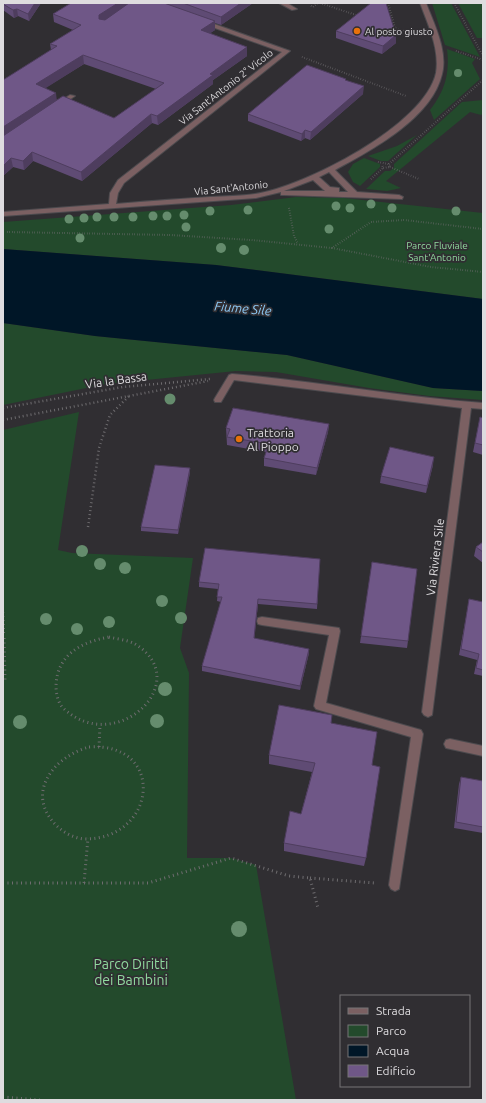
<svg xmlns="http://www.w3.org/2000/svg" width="486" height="1103" font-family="Ubuntu,sans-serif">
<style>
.green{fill:#234a2c}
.water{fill:#001627}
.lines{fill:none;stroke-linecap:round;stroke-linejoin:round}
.minor-casing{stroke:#4c4a4e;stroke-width:2}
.path-far2{stroke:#6e6c6f;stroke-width:2;stroke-dasharray:0.5 2;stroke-linecap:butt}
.path-far1{stroke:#6e6c6f;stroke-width:2.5;stroke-dasharray:1 3;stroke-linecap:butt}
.path{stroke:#6e6c6f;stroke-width:3;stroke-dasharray:1 3.5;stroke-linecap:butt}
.minor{fill:#7b6062;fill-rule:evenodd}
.tree{fill:#658c6d}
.wall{fill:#5f4b74;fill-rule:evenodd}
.shaded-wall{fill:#4e3d5e}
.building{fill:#6f5787;stroke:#4e3d5e}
.food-dot{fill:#e8710a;stroke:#302e32;stroke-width:1.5}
.labels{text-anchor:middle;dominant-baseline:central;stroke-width:3.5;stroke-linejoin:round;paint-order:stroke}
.far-poi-label{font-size:10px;fill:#dedcdf;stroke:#302e32;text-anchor:start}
.far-street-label{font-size:10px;fill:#dedcdf;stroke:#302e32}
.far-park-label{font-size:10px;fill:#90d99e;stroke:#302e32}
.street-label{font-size:12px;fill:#dedcdf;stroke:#302e32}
.poi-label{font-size:12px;fill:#dedcdf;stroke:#302e32;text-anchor:start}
.water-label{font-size:13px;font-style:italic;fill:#8ecaf6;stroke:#302e32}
.near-park-label{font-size:14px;fill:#90d99e;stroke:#302e32}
</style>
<rect width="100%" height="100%" fill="#302e32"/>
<g class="green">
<polygon points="432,3 451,3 480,57 445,45"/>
<polygon points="458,3 483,3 483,38 477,38"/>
<path d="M447 49 475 59 472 63 480 79 434 120 430 110C445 91 450 73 447 49Z"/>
<polygon points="483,100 483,113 481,115 470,112 386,181 401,188 387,191 366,189 385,171 390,171 394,168 394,164 462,102"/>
<polygon points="417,135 388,161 381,161 368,156 397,146"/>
<polygon points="364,158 380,164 380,167 360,186 353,182 348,172 353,164"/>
<polygon points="296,197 344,198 483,213 483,299 216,265 3,249 3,222 231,205"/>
<polygon points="3,323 95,336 287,355 433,388 483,391 483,400 429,396 369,388 276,372 236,371 106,384 3,405"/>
<polygon points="79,412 58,550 72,553 193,558 180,648 189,673 187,858 231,858 256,865 296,1100 3,1100 3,430"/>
</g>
<polygon class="water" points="3,249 216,265 483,299 483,391 433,388 287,355 95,336 3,323"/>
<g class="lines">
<g class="minor-casing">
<g id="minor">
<polygon points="279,3 287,3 297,9 292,10"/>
<path d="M420 3H426C434 24 448 51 442 74 432 118 372 150 335 170L357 192 399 195 403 197 402 199 284 195H281V192L256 198 3 216V212L109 204 110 193 118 180 282 52 201 23V21L203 20 290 51 124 183 118 193 116 204C148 201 179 199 210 197 225 196 241 196 255 194 304 187 425 125 436 73 440 50 428 24 420 3ZM329 172 348 192H339V188L330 187 319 177ZM313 180 325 191H329H284Z"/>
<polygon points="70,95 75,96 60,106 56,106 56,104"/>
<path d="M232 374C316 381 399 397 483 403V409L471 408 432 715 428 717 424 715 422 712 462 408 234 380 221 402H215L214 400 215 398 229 375Z"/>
<polygon points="262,617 339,628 340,631 326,703 421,730 423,734 399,889 395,891 391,889 389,885 411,737 316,709 314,706 329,635 262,625 258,624 257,621 258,618"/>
<polygon points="450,739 483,746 483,756 446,748 444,744 446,740"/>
</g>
</g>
<g class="path-far2">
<polyline points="320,3 359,16"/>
<polyline points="388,3 395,28"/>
<polyline points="454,3 483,56"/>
<polyline points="311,6 313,7 318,3"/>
<polyline points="391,27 416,35"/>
<polyline points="456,51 483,60"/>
<polyline points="302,57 406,96"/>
<polyline points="378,162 388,164 390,167 383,168 382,164"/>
<polyline points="389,164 483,80"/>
<polyline points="390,167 419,179"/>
<polyline points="371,179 383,168"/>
<polyline points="289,208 294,236 298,244"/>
<polyline points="7,232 170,235 251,240 332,248 371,222 404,220 483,229"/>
<polyline points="332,248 431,267 483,272"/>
</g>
<g class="path-far1">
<polyline points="3,408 123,387 210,379"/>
<polyline points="3,420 208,381"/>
<polyline points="88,527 99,448 110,415 129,396"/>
<polyline points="3,612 4,636"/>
</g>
<g class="path">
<path d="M109 637C117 639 128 640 135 644 196 681 116 758 63 708 58 703 56 693 56 686 57 654 82 642 109 637Z"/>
<polyline points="3,682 5,682 4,635"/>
<path d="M89 747C167 742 157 840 84 839 74 838 64 833 57 826 24 794 53 757 89 747Z"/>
<polyline points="99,747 100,725"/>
<polyline points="310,878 375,883"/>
<polyline points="3,883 148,883 231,858 289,876 310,878 318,908"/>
<polyline points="84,883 88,838"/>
<polyline points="3,1097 40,1100"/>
</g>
<use href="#minor" class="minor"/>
</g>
<g class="tree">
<circle cx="458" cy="73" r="4"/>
<circle cx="371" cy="204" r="4.5"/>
<circle cx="336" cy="206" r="4.5"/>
<circle cx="350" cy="208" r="4.5"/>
<circle cx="392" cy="208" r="4.5"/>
<circle cx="248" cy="210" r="4.5"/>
<circle cx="210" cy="211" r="4.5"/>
<circle cx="456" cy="211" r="4.5"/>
<circle cx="184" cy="215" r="4.5"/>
<circle cx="153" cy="216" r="4.5"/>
<circle cx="167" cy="216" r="4.5"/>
<circle cx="97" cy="217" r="4.5"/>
<circle cx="114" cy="217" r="4.5"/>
<circle cx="133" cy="217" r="4.5"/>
<circle cx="84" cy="218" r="4.5"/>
<circle cx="69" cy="219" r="4.5"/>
<circle cx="186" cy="227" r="4.5"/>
<circle cx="329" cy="229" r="4.5"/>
<circle cx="80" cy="238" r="4.5"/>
<circle cx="221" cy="248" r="5"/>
<circle cx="244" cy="250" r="5"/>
<circle cx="170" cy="399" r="5.5"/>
<circle cx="82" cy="551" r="6"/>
<circle cx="100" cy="564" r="6"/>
<circle cx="125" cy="568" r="6"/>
<circle cx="162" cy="601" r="6"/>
<circle cx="181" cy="618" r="6"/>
<circle cx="46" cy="619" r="6"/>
<circle cx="109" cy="622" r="6"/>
<circle cx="77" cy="629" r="6"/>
<circle cx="165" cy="689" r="7"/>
<circle cx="157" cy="721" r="7"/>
<circle cx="20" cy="722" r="7"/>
<circle cx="239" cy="929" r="8"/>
</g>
<g class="wall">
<polygon points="3,3 41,3 29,21 18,16 14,18 3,10"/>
<path d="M71 3H253L221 25 215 23V30L210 33 247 56 213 80V84L158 125 152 123 82 181 33 161 24 170 13 167 3 176V80L51 50 50 44 73 30 54 22 53 14ZM84 64 156 89 114 118 57 100 45 88Z"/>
<polygon points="361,12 396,35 396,43 382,54 336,38 336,31"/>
<polygon points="346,79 346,80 363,94 310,140 305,138 301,141 248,121 248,114"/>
<polygon points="480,417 483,418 483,455 473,452"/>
<polygon points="329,424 328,432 316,475 264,466 264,458 266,452 227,445 226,428"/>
<polygon points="433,465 426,493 380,483 381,476"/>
<polygon points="190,472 178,534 141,531 141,527"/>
<polygon points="483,542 483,563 474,556 476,547"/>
<polygon points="320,559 317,609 258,604 254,638 309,653 300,690 202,671 202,666 221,602 217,601 218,589 199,587 199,582"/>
<polygon points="372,562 408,641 407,648 360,643"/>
<polygon points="469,599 483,602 483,676 474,674 477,660 459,655 468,606"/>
<polygon points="331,723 372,765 366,858 364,866 284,851 284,843 301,814 312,772 269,764 269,755"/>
<polygon points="461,777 483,781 483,833 454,828 459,784"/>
</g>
<g class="shaded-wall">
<polygon points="35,3 41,3 29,21 28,14"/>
<polygon points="118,3 132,3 100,24 99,19 99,15"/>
<polygon points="241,3 253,3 221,25 221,17"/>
<polygon points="17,9 18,16 14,18 13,10"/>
<polygon points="215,21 215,30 202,39 201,30"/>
<polygon points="396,35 396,43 382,54 383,46"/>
<polygon points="247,47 247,56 213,80 213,84 158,125 157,116 210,74"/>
<polygon points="83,55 84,64 38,93 36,84"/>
<polygon points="364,86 363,94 310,140 311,132"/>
<polygon points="56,93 57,102 3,137 3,127"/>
<polygon points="151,114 152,123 82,181 81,172"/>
<polygon points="305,130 305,138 301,141 302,134"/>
<polygon points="32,152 33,161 24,170 23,161"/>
<polygon points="11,158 13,167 3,176 3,166"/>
<polygon points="329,424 328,432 316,475 317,468"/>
<polygon points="434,457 433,465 426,493 427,486"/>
<polygon points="190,468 190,472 178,534 178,530"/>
<polygon points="258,599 258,604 254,642 254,638"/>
<polygon points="309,649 309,653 300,690 300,686"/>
</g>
<g class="building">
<polygon points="3,3 35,3 28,14 17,9 13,10 3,4"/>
<polygon points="71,3 118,3 99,15 99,19 105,20 129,3 164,3 215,21 201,30 247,47 210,74 213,75 157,116 151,114 81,172 32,152 23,161 11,158 3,166 3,136 63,96 114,118 164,83 83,55 36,84 56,93 3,127 3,80 57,46 50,44 81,25 53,14"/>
<polygon points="183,3 241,3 221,17"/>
<polygon points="371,3 386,3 396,35 383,46 336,31"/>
<polygon points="307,65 346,79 345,80 364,86 311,132 305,130 302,134 248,114"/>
<polygon points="233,408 329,424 317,468 264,458 269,444 227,437 230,429 226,428"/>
<polygon points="480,417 483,418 483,445 475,443"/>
<polygon points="390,447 434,457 427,486 381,476"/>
<polygon points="155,465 190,468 178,530 141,527"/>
<polygon points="483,542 483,552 476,547"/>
<polygon points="205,548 320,559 317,604 258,599 254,638 309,649 300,686 202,666 222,597 217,597 219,584 199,582"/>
<polygon points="372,562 417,569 408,641 361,636"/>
<polygon points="469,599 483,602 483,670 476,668 479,654 461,649"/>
<polygon points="279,705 332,715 331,723 377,732 372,765 380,767 366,858 284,843 290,811 301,814 315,763 269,755"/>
<polygon points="461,777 483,781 483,827 456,822"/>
</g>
<g class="food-dot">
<circle cx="357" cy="31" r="4"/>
<circle cx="239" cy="439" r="4"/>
</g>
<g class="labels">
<g class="far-poi-label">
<text x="365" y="31">Al posto giusto</text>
</g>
<g class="far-street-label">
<text transform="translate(226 87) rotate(-38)">Via Sant'Antonio 2° Vicolo</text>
<text transform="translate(231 188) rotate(-6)">Via Sant'Antonio</text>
</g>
<g class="far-park-label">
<text x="437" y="245">Parco Fluviale<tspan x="437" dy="12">Sant'Antonio</tspan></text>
</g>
<g class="street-label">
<text transform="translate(116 380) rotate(-8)">Via la Bassa</text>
<text transform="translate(435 557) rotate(-83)">Via Riviera Sile</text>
</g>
<g class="poi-label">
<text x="247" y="432">Trattoria<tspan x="247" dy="14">Al Pioppo</tspan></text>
</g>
<g class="water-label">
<text transform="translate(243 308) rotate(5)">Fiume Sile</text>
</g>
<g class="near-park-label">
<text x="131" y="964">Parco Diritti<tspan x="131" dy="16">dei Bambini</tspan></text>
</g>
</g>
<rect width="486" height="1103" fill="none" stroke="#dedcdf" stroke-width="8"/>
<rect x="340" y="995" width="130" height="92" fill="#302e32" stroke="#767477"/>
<rect x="348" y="1008" width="20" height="6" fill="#7b6062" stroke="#767477"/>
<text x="376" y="1015" font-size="12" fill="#dedcdf">Strada</text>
<rect x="348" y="1025" width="20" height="12" fill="#234a2c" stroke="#767477"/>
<text x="376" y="1035" font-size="12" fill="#dedcdf">Parco</text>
<rect x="348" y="1045" width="20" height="12" fill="#001627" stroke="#767477"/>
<text x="376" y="1055" font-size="12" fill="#dedcdf">Acqua</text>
<rect x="348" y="1065" width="20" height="12" fill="#6f5787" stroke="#767477"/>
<text x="376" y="1075" font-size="12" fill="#dedcdf">Edificio</text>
</svg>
